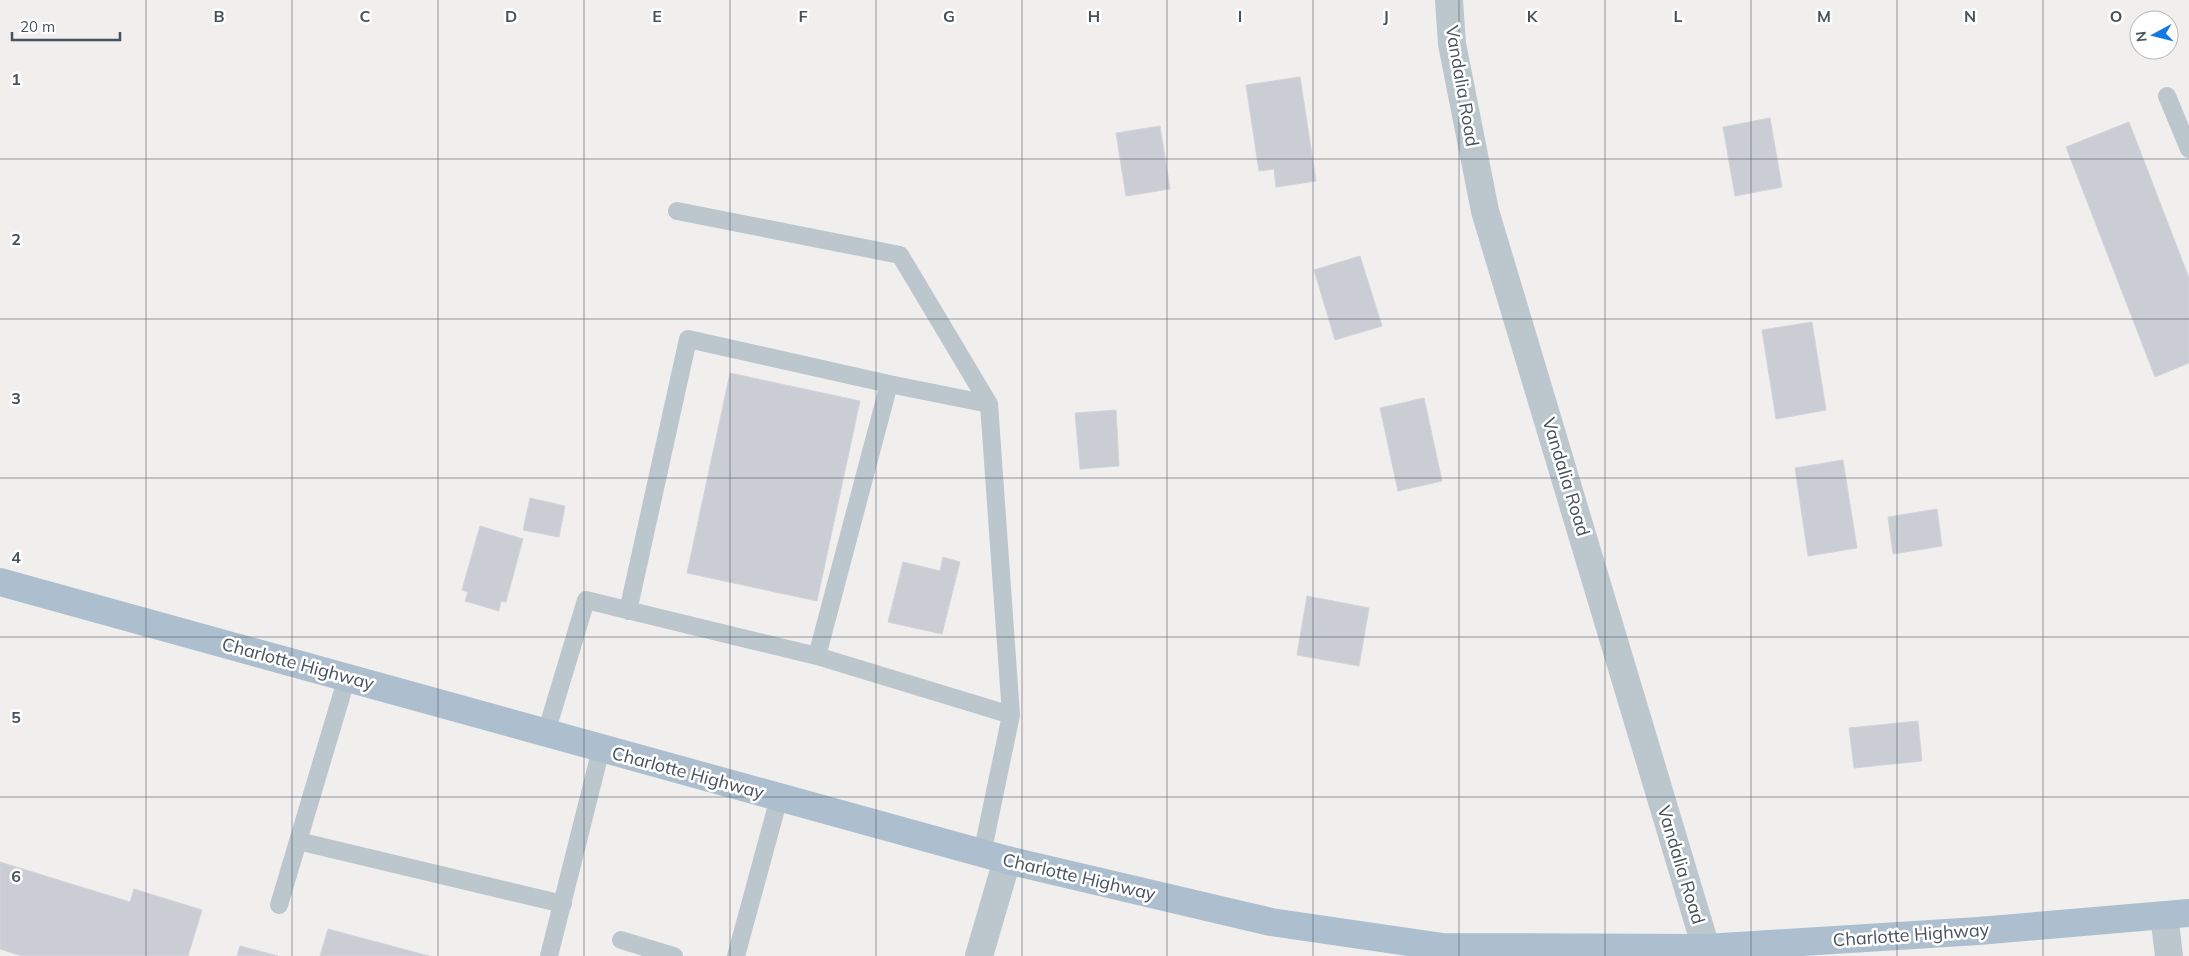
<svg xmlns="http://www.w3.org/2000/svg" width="2189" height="956" viewBox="0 0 2189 956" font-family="Mulish,sans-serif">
<rect width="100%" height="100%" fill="#f1eeee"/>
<path fill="#cacdd3" stroke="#d2d4da" d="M1300 77 1316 181 1276 187 1274 169 1259 171 1246 85Z
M1770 118 1782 187 1735 196 1723 127Z
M2129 122 2189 278V363L2155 377 2066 147Z
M1160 126 1170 189 1126 196 1116 133Z
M1360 256 1382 326 1335 340 1314 270Z
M1812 322 1826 410 1776 419 1762 330Z
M730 373 860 401 817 601 687 573Z
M1424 398 1442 481 1398 491 1380 408Z
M1116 410 1119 466 1080 469 1075 413Z
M1843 460 1857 548 1808 556 1795 468Z
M530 498 565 506 559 537 523 530Z
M1937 509 1942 546 1893 554 1888 517Z
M480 526 523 539 506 602 501 601 499 611 465 601 468 592 462 590Z
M943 557 960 562 942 634 888 622 903 562 940 571Z
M1307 596 1369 608 1359 666 1297 655Z
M1918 721 1922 761 1854 768 1849 728Z
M0 862 130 902 134 889 202 910 188 956H22L0 949Z
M328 929 429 956H320Z
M240 946 278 956H237Z"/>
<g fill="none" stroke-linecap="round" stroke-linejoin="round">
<path stroke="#bcc6cd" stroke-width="18" d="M2167 96 2189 149
M677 211 900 255 989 404
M628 611 688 339 889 384 989 404 1011 715
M817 656 889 384
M546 733 586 600 817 656 1011 715 982 854
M298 841 563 904
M279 905 347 677
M621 940 674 956
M549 956 601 749
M736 956 779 798"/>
<path stroke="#bcc6cd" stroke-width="28" d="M1449 0 1452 44 1485 211 1706 948V956
M2164 915 2169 956
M979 956 1007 860"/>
<path stroke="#adbfce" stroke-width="28" d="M0 582 1007 860 1271 922 1443 947 1706 948 1978 931 2189 913"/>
</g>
<path fill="none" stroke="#46525c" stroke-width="1" stroke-opacity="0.55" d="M146 0V956M292 0V956M438 0V956M584 0V956M730 0V956M876 0V956M1022 0V956M1167 0V956M1313 0V956M1459 0V956M1605 0V956M1751 0V956M1897 0V956M2043 0V956M0 159H2189M0 319H2189M0 478H2189M0 637H2189M0 797H2189"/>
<g text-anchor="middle" stroke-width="5" stroke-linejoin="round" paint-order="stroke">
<g font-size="18" fill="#46525c" stroke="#fff">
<text transform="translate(1462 86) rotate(80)" y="6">Vandalia Road</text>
<text transform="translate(1566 477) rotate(73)" y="6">Vandalia Road</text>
<text transform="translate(298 664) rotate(15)" y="6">Charlotte Highway</text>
<text transform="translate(688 773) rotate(15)" y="6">Charlotte Highway</text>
<text transform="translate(1681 865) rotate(73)" y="6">Vandalia Road</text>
<text transform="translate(1079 877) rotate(13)" y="6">Charlotte Highway</text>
<text transform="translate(1911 935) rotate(-4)" y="6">Charlotte Highway</text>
</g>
</g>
<g font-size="16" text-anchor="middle" font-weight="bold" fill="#46525c" stroke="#fff" stroke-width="5" stroke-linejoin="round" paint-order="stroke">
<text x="219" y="22">B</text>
<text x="365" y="22">C</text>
<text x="511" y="22">D</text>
<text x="657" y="22">E</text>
<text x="803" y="22">F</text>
<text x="949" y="22">G</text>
<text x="1094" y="22">H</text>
<text x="1240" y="22">I</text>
<text x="1386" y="22">J</text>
<text x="1532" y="22">K</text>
<text x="1678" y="22">L</text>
<text x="1824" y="22">M</text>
<text x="1970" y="22">N</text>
<text x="2116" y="22">O</text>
<text x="16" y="85">1</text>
<text x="16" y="245">2</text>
<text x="16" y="404">3</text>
<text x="16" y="563">4</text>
<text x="16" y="723">5</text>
<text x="16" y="882">6</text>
</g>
<g transform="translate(2154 35) rotate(263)"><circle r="24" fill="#ffffff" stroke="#b5babe"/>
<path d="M0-4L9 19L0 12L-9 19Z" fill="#1579e3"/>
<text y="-8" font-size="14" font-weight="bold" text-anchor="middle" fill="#46525c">N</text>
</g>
<path d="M12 32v8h108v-8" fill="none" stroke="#46525c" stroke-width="2.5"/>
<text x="20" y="32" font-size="15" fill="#46525c" stroke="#ffffff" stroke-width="4" paint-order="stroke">20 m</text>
</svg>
